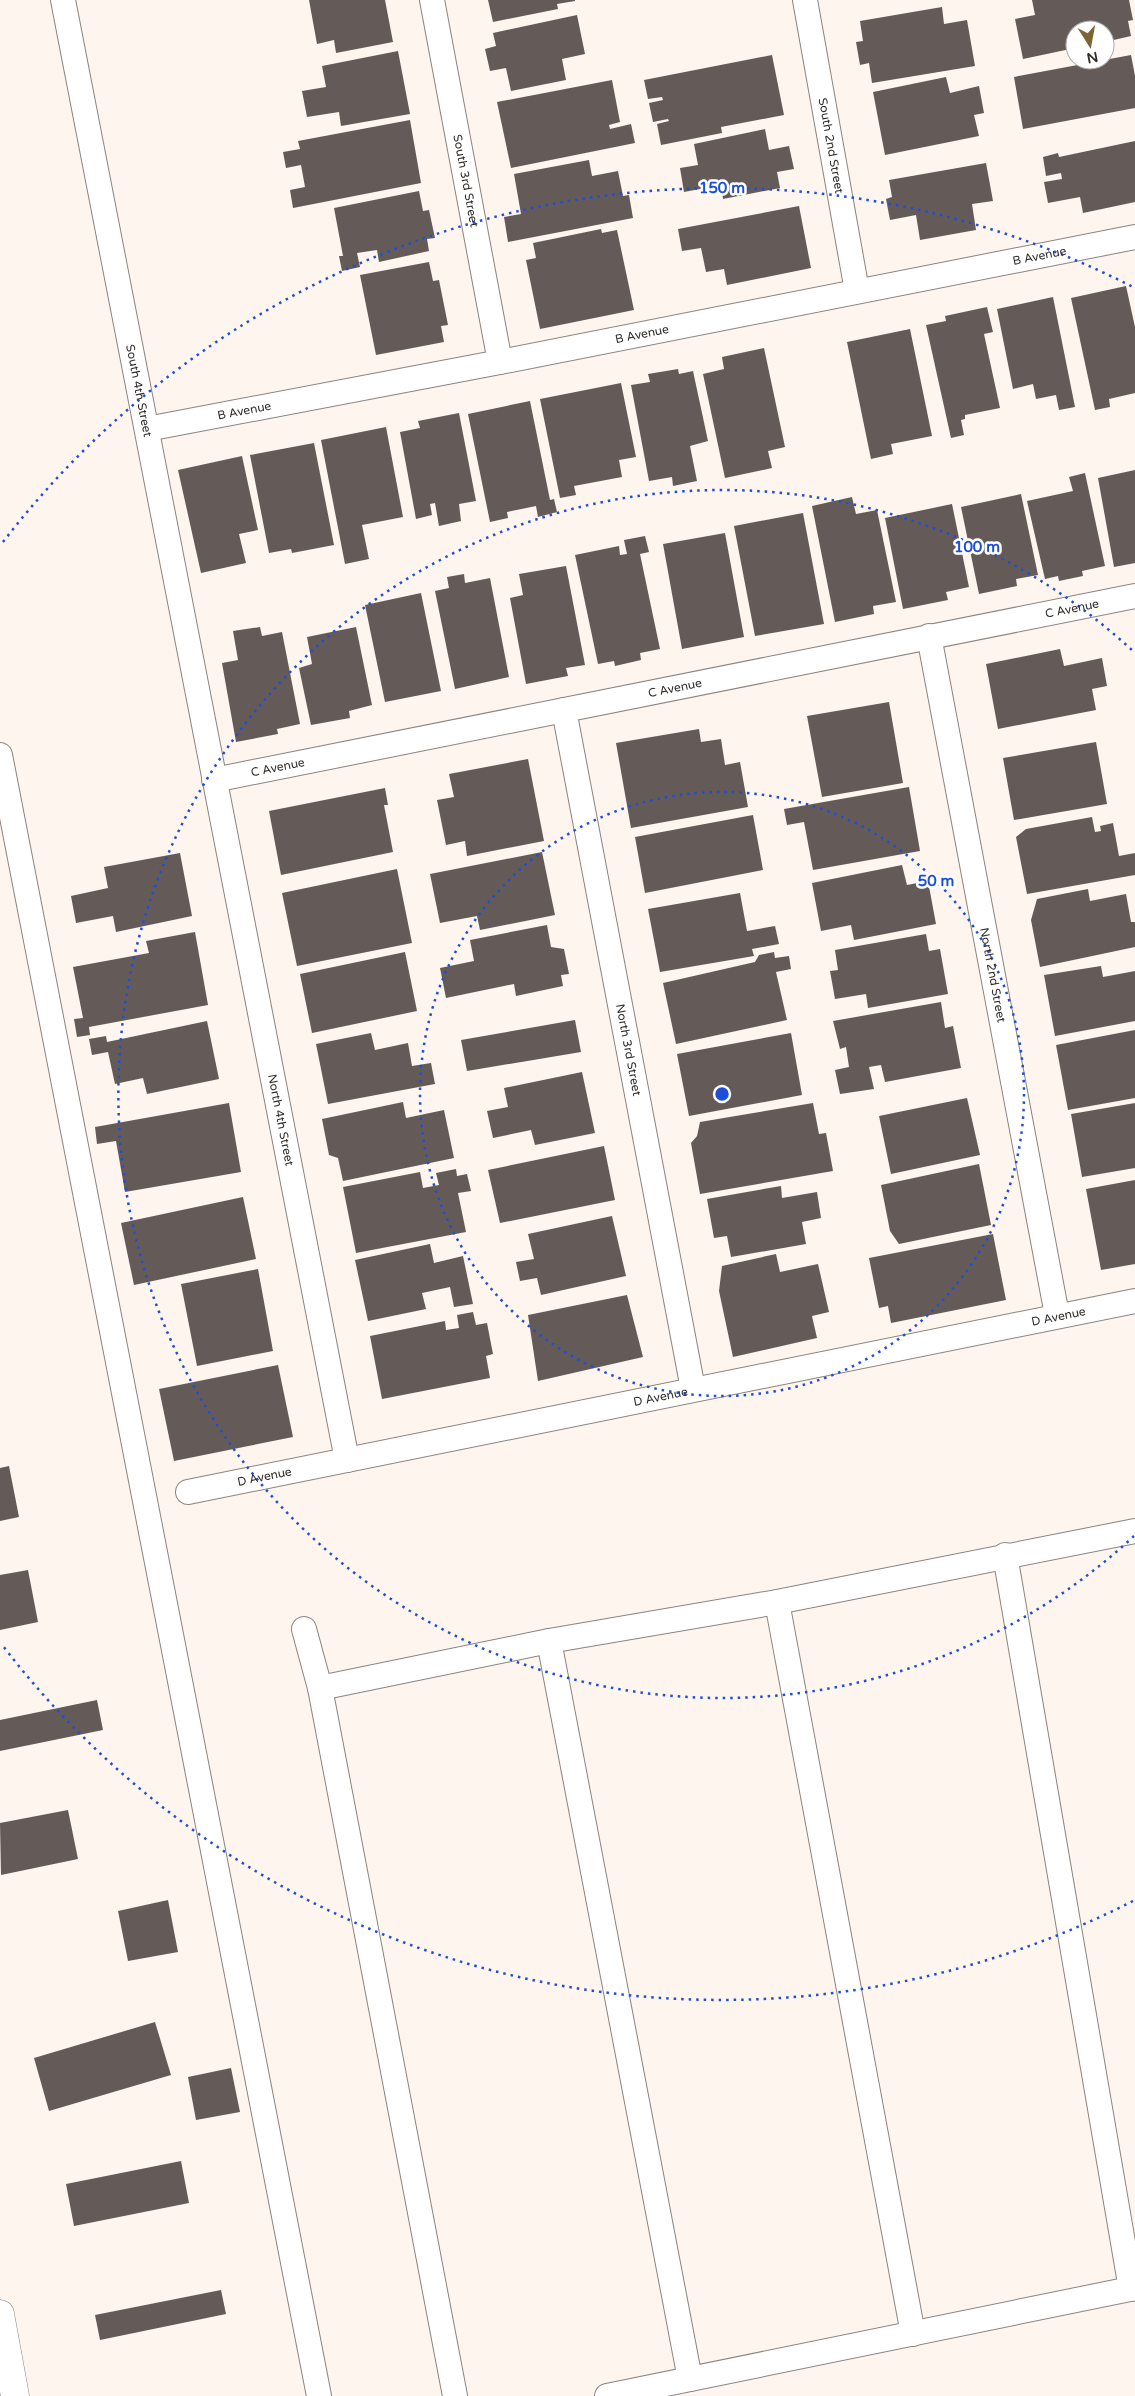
<svg xmlns="http://www.w3.org/2000/svg" width="1135" height="2396" viewBox="0 0 1135 2396" font-family="'Varela Round',sans-serif">
<rect width="100%" height="100%" fill="#fef5ef"/>
<path fill="#645b59" d="M309 0H385L393 42 336 53 334 40 317 44Z
M488 0H575V1L557 4 558 9 493 22Z
M1032 0H1129L1133 20 1128 21 1131 36 1105 42V30H1075V48L1023 59 1015 19 1035 15Z
M942 7 944 24 967 20 975 66 872 83 869 63 860 65 856 42 863 41 860 21Z
M577 15 585 54 562 59 566 80 511 91 506 68 490 71 485 49 496 46 493 33Z
M398 51 410 114 341 126 339 112 307 117 302 91 326 87 322 66Z
M772 55 784 115 721 127 722 133 661 145 657 124 669 121 668 119 653 122 649 103 663 100 662 97 648 99 644 80Z
M1131 55 1135 76V108L1023 129 1014 77Z
M946 77 950 93 979 86 984 113 974 115 979 136 885 155 873 92Z
M612 80 620 122 609 125 610 129 631 124 635 143 511 168 497 102Z
M410 120 421 183 293 208 290 190 305 187 301 165 286 168 283 152 300 149 298 141Z
M765 129 769 150 789 146 794 169 777 172 780 188 723 199 721 185 684 192 680 168 698 165 694 144Z
M1135 141V202L1083 213 1080 197 1048 203 1044 182 1062 179 1061 173 1046 176 1043 157 1058 153 1059 157Z
M589 160 592 176 618 171 623 196 629 195 633 218 508 242 504 217 521 214 514 174Z
M986 163 993 201 972 204 976 230 920 240 916 215 890 220 886 199 892 197 889 180Z
M419 191 423 211 429 210 435 238 427 239 429 251 379 262 377 250 357 253 360 267 342 271 339 256H343L334 208Z
M799 206 811 268 727 285 724 269 706 272 701 248 682 251 678 229Z
M601 229 602 233 617 230 634 310 540 329 526 260 536 258 533 243Z
M429 262 433 281 439 280 448 325 441 326 444 342 376 355 360 275Z
M1126 286 1135 327V393L1109 399 1110 407 1095 410 1071 298Z
M1053 297 1075 407 1059 410 1056 395 1036 399 1033 384 1013 389 997 309Z
M987 307 993 332 984 334 1000 408 965 415V419L961 420 964 435 951 438 926 325 946 321 945 316Z
M910 329 932 436 891 444 893 454 871 459 847 342Z
M764 348 785 447 768 451 772 468 725 478 703 374 724 369 722 357Z
M678 369 679 374 693 371 708 441 690 446 697 481 673 486 672 477 649 481 631 385 650 382 648 374Z
M621 383 636 457 619 460 622 477 574 486 576 495 560 498 540 399Z
M530 401 550 500 554 499 557 512 538 517 536 506 507 512 508 518 490 522 468 414Z
M459 413 476 501 459 504 461 521 439 526 435 503 430 504 432 515 416 519 400 432 420 428 418 421Z
M386 427 403 517 362 525 369 559 345 564 321 440Z
M314 443 334 545 292 553 291 549 269 553 250 455Z
M242 456 258 530 239 534 246 563 201 573 178 470Z
M1135 470V563L1114 567 1098 478Z
M1085 473 1105 566 1082 571 1083 576 1059 581 1058 576 1045 579 1027 501 1073 491 1069 477Z
M1021 494 1038 575 1016 579 1017 586 979 594 961 507Z
M852 497 856 514 877 510 896 602 873 606 874 614 835 622 812 506Z
M952 504 969 587 946 592 948 600 903 609 885 518Z
M803 513 824 624 755 636 734 526Z
M725 533 744 637 682 649 663 544Z
M645 536 649 552 640 554 660 649 640 653 641 660 615 666 614 661 598 664 575 555 619 546 620 555 627 554 624 540Z
M566 566 585 665 566 668 568 676 526 684 510 598 523 595 519 574Z
M464 574 465 583 490 578 509 677 455 689 435 591 449 588 447 577Z
M421 593 441 691 385 702 365 605Z
M260 627 262 636 282 632 300 724 277 729 278 734 236 742 222 663 238 660 233 631Z
M356 627 372 705 349 711 350 718 311 725 299 668 312 664 307 637Z
M1060 649 1064 666 1102 658 1107 686 1092 689 1096 710 998 729 986 664Z
M889 702 903 783 822 797 807 716Z
M699 729 701 742 721 739 725 765 740 762 748 807 631 828 616 743Z
M1096 742 1107 804 1014 820 1003 758Z
M528 759 544 841 467 856 465 841 446 845 437 800 454 797 449 774Z
M909 787 920 851 813 870 804 822 787 825 784 809Z
M385 788 388 805H384L393 852 281 875 269 811Z
M753 815 763 870 645 893 635 837Z
M1092 817 1095 832 1101 831 1100 826 1113 823 1119 856 1135 853V875L1027 894 1016 837 1026 829Z
M542 852 555 915 480 930 477 916 440 923 430 874Z
M180 853 192 916 116 932 113 916 76 923 71 896 108 888 104 867Z
M902 865 907 885 928 881 936 924 854 940 851 925 821 931 812 883Z
M397 869 412 943 297 966 282 893Z
M1088 889 1090 901 1126 894 1131 922H1135V947L1040 967 1031 920 1037 899Z
M740 893 747 931 775 926 779 944 752 949 754 956 660 972 648 909Z
M547 925 551 947 564 949 569 974 561 975 563 986 516 996 514 984 446 998 440 968 474 961 470 940Z
M195 932 208 1005 89 1027 90 1035 77 1037 74 1019 83 1018 73 967 149 953 146 941Z
M926 934 929 951 940 949 948 994 868 1008 866 994 835 999 830 971 838 970 835 950Z
M405 952 417 1011 312 1033 300 974Z
M774 952 775 958 789 956 791 969 776 972 787 1020 676 1044 663 983 755 962 759 955Z
M1101 966 1103 977 1135 971V1021L1055 1036 1044 975Z
M941 1002 945 1028 953 1026 961 1068 885 1082 881 1065 869 1067 874 1089 840 1094 835 1070 849 1067 846 1047 840 1049 833 1021Z
M575 1020 581 1052 467 1071 461 1040Z
M207 1021 219 1079 147 1094 143 1078 115 1084 108 1052 92 1055 89 1039 106 1036 107 1042Z
M1135 1030V1098L1068 1110 1056 1045Z
M371 1033 375 1050 408 1043 412 1066 431 1063 435 1084 328 1104 316 1044Z
M791 1033 802 1095 689 1116 677 1054Z
M582 1072 595 1133 535 1145 531 1130 493 1138 487 1111 508 1107 504 1088Z
M967 1098 980 1155 891 1174 879 1116Z
M403 1102 406 1118 444 1110 454 1158 343 1181 338 1158 329 1155 322 1119Z
M229 1103 241 1172 125 1192 116 1141 97 1144 95 1127Z
M813 1103 819 1134 826 1133 833 1171 700 1194 691 1143 697 1136 700 1122Z
M1135 1103V1168L1082 1177 1071 1114Z
M604 1146 615 1200 500 1223 488 1170Z
M979 1164 991 1225 899 1244 890 1231 881 1185Z
M456 1169 457 1176 467 1174 471 1191 458 1193 466 1232 356 1253 343 1187 420 1172 423 1188 439 1185 436 1173Z
M1135 1180V1264L1101 1270 1086 1189Z
M781 1186 782 1198 817 1192 821 1218 802 1222 806 1244 731 1257 727 1236 714 1238 707 1199Z
M243 1197 256 1259 134 1285 121 1223Z
M612 1216 626 1276 541 1295 537 1278 520 1281 516 1262 534 1259 528 1234Z
M993 1234 1006 1300 891 1323 888 1306 879 1308 869 1258Z
M430 1244 434 1263 463 1256 473 1304 454 1307 450 1287 422 1293 426 1309 368 1321 355 1260Z
M776 1254 780 1272 818 1264 829 1312 812 1316 817 1338 733 1357 719 1291 722 1266Z
M258 1269 273 1351 197 1366 181 1284Z
M627 1295 643 1357 538 1381 528 1315Z
M473 1312 476 1325 487 1323 493 1354 486 1356 490 1378 382 1399 370 1336 445 1321 446 1330 459 1328 457 1315Z
M278 1365 293 1437 174 1461 159 1389Z
M9 1466 19 1517 0 1521V1468Z
M28 1570 38 1622 0 1630V1575Z
M97 1700 103 1730 0 1751V1720Z
M68 1810 78 1859 1 1875 0 1823Z
M168 1900 178 1952 128 1961 118 1911Z
M155 2022 171 2075 49 2111 34 2058Z
M231 2068 240 2112 196 2120 188 2077Z
M181 2161 189 2203 74 2226 66 2184Z
M221 2290 226 2314 100 2340 95 2315Z"/>
<g fill="none" stroke-linecap="round" stroke-linejoin="round">
<defs>
<g id="service">
<path id="s1" d="M63 0 347 1460"/>
<path id="s2" d="M432 0 500 362"/>
<path id="s3" d="M805 0 857 291"/>
<path id="s4" d="M147 429 500 362 1135 237"/>
<path id="s5" d="M929 636 1057 1315"/>
<path id="s6" d="M564 710 693 1389"/>
<path d="M0 755 319 2396"/>
<path id="s7" d="M214 780 1135 596"/>
<path id="s8" d="M188 1492 1135 1301"/>
<path d="M1005 1555 1131 2289"/>
<path d="M777 1602 913 2334"/>
<path d="M304 1629 320 1688 455 2396"/>
<path d="M549 1641 690 2379"/>
<path d="M320 1688 549 1641 777 1602 1135 1531"/>
<path d="M607 2396 1135 2288"/>
</g>
<path id="minor" d="M0 2314 15 2396"/>
</defs>
<use href="#service" stroke="#8b837e" stroke-width="26"/>
<use href="#minor" stroke="#8b837e" stroke-width="29"/>
<use href="#service" stroke="#fff" stroke-width="24"/>
<use href="#minor" stroke="#fff" stroke-width="28"/>
</g>
<g fill="none" stroke="#1d4ed8" stroke-width="2.5" stroke-dasharray="2.5 5">
<circle cx="722" cy="1094" r="302"/>
<path d="M1134 1536A604 604 0 1 1 1134 652"/>
<path d="M1133 1901A906 906 0 0 1 3 1646M3 542A906 906 0 0 1 1133 287"/>
</g>
<g text-anchor="middle" stroke-width="5" stroke-linejoin="round" paint-order="stroke">
<g font-size="12" fill="#302d2b" stroke="#fff">
<text dy="4" stroke="none"><textPath href="#s3" startOffset="148">South 2nd Street</textPath></text>
<text dy="4" stroke="none"><textPath href="#s2" startOffset="184">South 3rd Street</textPath></text>
<text dy="4" stroke="none"><textPath href="#s4" startOffset="909">B Avenue</textPath></text>
<text dy="4" stroke="none"><textPath href="#s4" startOffset="504">B Avenue</textPath></text>
<text dy="4" stroke="none"><textPath href="#s1" startOffset="398">South 4th Street</textPath></text>
<text dy="4" stroke="none"><textPath href="#s4" startOffset="99">B Avenue</textPath></text>
<text dy="4" stroke="none"><textPath href="#s7" startOffset="875">C Avenue</textPath></text>
<text dy="4" stroke="none"><textPath href="#s7" startOffset="470">C Avenue</textPath></text>
<text dy="4" stroke="none"><textPath href="#s7" startOffset="65">C Avenue</textPath></text>
<text dy="4" stroke="none"><textPath href="#s5" startOffset="345">North 2nd Street</textPath></text>
<text dy="4" stroke="none"><textPath href="#s6" startOffset="346">North 3rd Street</textPath></text>
<text dy="4" stroke="none"><textPath href="#s1" startOffset="1141">North 4th Street</textPath></text>
<text dy="4" stroke="none"><textPath href="#s8" startOffset="888">D Avenue</textPath></text>
<text dy="4" stroke="none"><textPath href="#s8" startOffset="482">D Avenue</textPath></text>
<text dy="4" stroke="none"><textPath href="#s8" startOffset="78">D Avenue</textPath></text>
</g>
</g>
<circle cx="722" cy="1094" r="8" fill="#1d4ed8" stroke="#fff" stroke-width="2.5"/>
<g font-size="15" text-anchor="middle" font-weight="bold" fill="#1d4ed8" stroke="#fff" stroke-width="5" stroke-linejoin="round" paint-order="stroke">
<text x="722" y="193">150 m</text>
<text x="977" y="552">100 m</text>
<text x="936" y="886">50 m</text>
</g>
<g transform="translate(1090 45) rotate(169)"><circle r="24" fill="#ffffff" stroke="#acabaa"/>
<path d="M0-4L9 19L0 12L-9 19Z" fill="#7c6435"/>
<text y="-8" font-size="14" font-weight="bold" text-anchor="middle" fill="#302d2b">N</text>
</g>
</svg>
